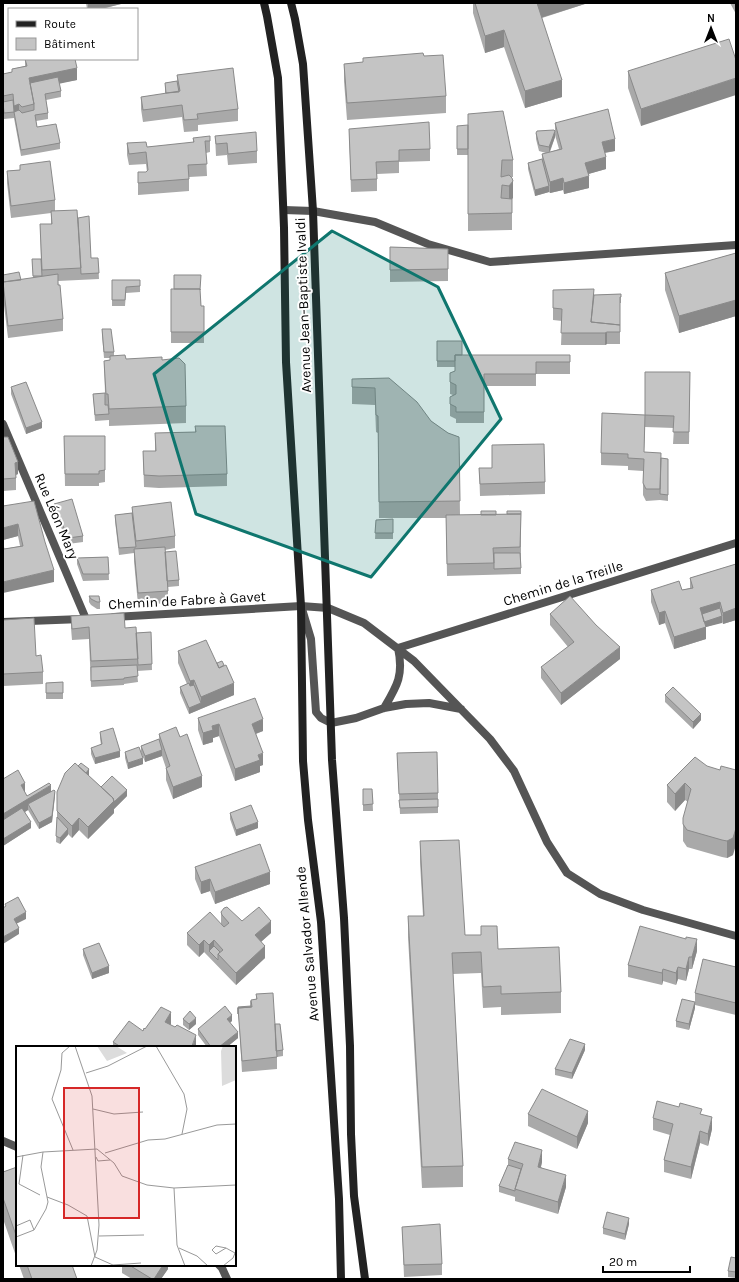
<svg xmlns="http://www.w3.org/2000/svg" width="739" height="1282" viewBox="0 0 739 1282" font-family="Karla,sans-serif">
<rect width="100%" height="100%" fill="#fff"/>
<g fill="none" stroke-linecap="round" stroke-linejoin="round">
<path stroke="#555" stroke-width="8" d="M284 210 313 211 375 222 428 244 490 262 736 245
M398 648 736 543"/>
<path stroke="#555" stroke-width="8" d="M3 424 86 619
M3 1141 17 1147
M219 1265 222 1268 227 1279"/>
<path stroke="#555" stroke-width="8" d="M302 609 311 639 316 712 321 718 331 723 356 718 384 708 406 704 429 703 461 709
M114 617 301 606 328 608 364 623 414 661 490 739 514 771 547 842 567 873 600 894 643 910 736 936
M3 622 82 619
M384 708C397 686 404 675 398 648"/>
<path stroke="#222" stroke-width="8" d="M264 3 267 16 278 78 284 228 286 362 301 606 303 761 308 820 321 922 339 1199 341 1279
M291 3 295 19 303 64 313 211 332 760 344 918 350 1046 351 1134 354 1196 365 1279"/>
</g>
<path fill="#a9a9a9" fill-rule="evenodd" d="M86 3H125L101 9H87Z
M473 3H588L542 18 562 97 525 108 504 47 485 53 473 13Z
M730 3H736V14Z
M424 56 446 96V113L347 120 344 81V64Z
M25 59H75L77 80 59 83 61 91V97L46 100 48 113V119L36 121 37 127 60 143V149L21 156 14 118 4 119 3 111V74L12 72V69L25 66Z
M736 60 641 126 628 88V71Z
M177 75 238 109V121L198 125V131L184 132 182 117 143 122 141 109V97L165 94V83L177 81Z
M555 123 615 151 605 153 606 169 588 174 589 188 564 194 563 190 550 193 549 192 535 196 528 169V163L542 159V154L546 153 539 151 536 139V133L555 131ZM555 135 559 149 550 152 555 137Z
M457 126 513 160V177H511L513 198 512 199V230L468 231V155H457Z
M349 129 430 149V161L399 162V173L377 174V191L351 192Z
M215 136 257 151V163L228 165 227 155 216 156Z
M193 138 210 141V152L206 153 207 176 189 177V191L138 195V172H147L146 164 129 165 127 155V143L147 147 193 143Z
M20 165 55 200V211L78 220 91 258H98L99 279 58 281 63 319V331L8 338 3 297V275L21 280 33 278 32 259H41L40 224H51V213L11 218 7 183V171L20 170Z
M390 247 448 249V281L390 282Z
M736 253V316L679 333 665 290V273Z
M112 280H140V292L126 293 125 306H112Z
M171 289 200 293 201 306H204V343H171Z
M553 290 594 295 621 294V303H620V344H607L605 345H561L562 321 553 320Z
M102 329 114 352V356L126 359 162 360 186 406V423L109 426V420L95 421 93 394 105 393 104 361 110 360V358H104L102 335Z
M437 341 462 355H570V374H536V386H484V423H456V419L450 416V397L453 395 450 394V373L455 371V367H437Z
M690 372 689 444H673L674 428 645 427 644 452 661 458 668 459V501L660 500 646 501 643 495V471L628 470V466L601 465V453L645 415Z
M389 378 431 421 448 433 459 437 460 515 507 514 521 511V574L447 576 446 518H379L378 433 376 432 375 405 352 404V379Z
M11 387 42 428 26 434 11 394Z
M195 426 227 474V486L159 488 144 487 143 451H155V433L195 432Z
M64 436H105V482L99 483V486H65Z
M3 437 18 474 16 475V490L3 491Z
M492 445 545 482V494L480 496 479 468H492Z
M34 501 54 582 4 549 20 546 18 536 3 540Z
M54 504 83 536V542L68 544 54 510Z
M132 507 175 536V548L165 550V552L179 580V586L168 587V603L138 605 134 561V553L119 555 115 521V515L132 513Z
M393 519V539H375L376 520Z
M108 557 109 580 83 581 77 564V558Z
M736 564V620L723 624 722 622 706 627V639L674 649 665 623 659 625 651 602V590H682L690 588V578Z
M3 595 4 601V613H3Z
M89 596 100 602V609H97L91 605 89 602Z
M550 614 620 659 561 705 541 678V667L568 647 550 625Z
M71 616 125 628 136 633 151 632 152 670 137 671 138 682 124 684V685L91 687 89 639 72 640 71 628Z
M3 620 36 656 43 672V684L3 686Z
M178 651 217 663 234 695 189 714 180 693V687L187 684 178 663Z
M63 682V699H46V683Z
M665 695 701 720 693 729 665 702Z
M198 718 263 731 256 734 263 765 260 766V772L235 781 219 736 213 738V742L203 745 198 730Z
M100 732 120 757 95 764 91 754V748L101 745 100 738Z
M159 734 180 737 202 787 173 799 166 780V768L162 756 145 762 141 752V746L159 739Z
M125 752 143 764 128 769 125 758Z
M397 753 438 793V813L400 814Z
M695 757 733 855 727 858 722 857 687 847 683 841V824L688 802 685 800 675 811 667 802V785Z
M89 776 101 787 127 796 114 809V813L88 839 79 830 72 838 68 834 60 844 56 842 57 817V792Z
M3 779 25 793 27 796 51 791 55 797 52 822 39 829 28 810 25 812 31 828 3 846Z
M363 789H372L373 811H363Z
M230 813 258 828 236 836 230 819Z
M420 841 465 935 498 949 561 992V1013L501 1015V1007L483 1008 481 973 453 974 463 1166V1187L422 1188 408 937V916H423L420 862Z
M195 867 270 884 215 904 210 891 201 894 195 879Z
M221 912 271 933 261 942 265 958 236 985 204 952 199 957 187 945V933L221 924Z
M83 949 109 973 92 979 83 955Z
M697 951 692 969H689L686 981 678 979 676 985 663 981 662 985 628 977V965Z
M736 967V1015L695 1005V1008L689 1030 676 1027V1021L695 1002V993Z
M256 994 275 1024 283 1050V1056L277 1057V1069L242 1072 238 1007 250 1006V1001L256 999Z
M183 1019 196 1024 189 1030 183 1025Z
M232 1021 230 1023 238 1038 227 1047H207L198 1035V1029Z
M171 1024V1025L196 1046V1047H113V1042L143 1031 145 1029Z
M585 1050 572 1079 555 1075V1069Z
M528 1114 588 1123 577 1149 528 1126Z
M702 1115 712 1129 708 1146 700 1143 691 1179 664 1172V1160L670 1135 653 1130V1118Z
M508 1159 542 1162 541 1167 566 1187 558 1214 515 1201V1197L499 1192V1186L508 1165Z
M17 1167V1259L3 1219V1172Z
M629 1224 625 1240 603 1234V1228Z
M402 1227 442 1264V1275L404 1277Z
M736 1258V1278L728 1277V1271Z
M19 1265H72L77 1279H24Z
M122 1265H168V1269L161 1279H132L122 1273Z"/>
<path fill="#898989" d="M88 3H125L101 9H88Z
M537 3H588L537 19Z
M504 30V47L485 53V36Z
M77 68V80L30 90 29 78Z
M736 78V95L641 126V109Z
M562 80V97L525 108V91Z
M19 104V116L14 112V118V106Z
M555 131V137L549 153V147Z
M615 139V151L602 153V142Z
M606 157V169L585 175V163Z
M589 176V188L564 194V183Z
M563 178V190L550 193V182Z
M513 181V198L509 203V186Z
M549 186V192L535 196V190Z
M736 300V316L679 333V316Z
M607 332V344L605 345V333Z
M42 422V428L26 434V428Z
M18 462V474L15 475V463Z
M18 524V536L3 540V528Z
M54 570V582L3 593V582Z
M736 601V620L723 624V613Z
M720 602V614H700V608Z
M665 611V623L659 625V613Z
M722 616V623L706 627V639L674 649V637L702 622Z
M620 647V659L561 705V693Z
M194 680V692H190V681Z
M234 683V695L189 714V708L201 703V697Z
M701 714V720L693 729V722Z
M263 719V731L252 735V724Z
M219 724V736L213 738V742L203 745V733L212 726Z
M162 750V756L145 762V756Z
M120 751V757L95 764V758Z
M263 753V765L260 766V772L235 781V769Z
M143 758V764L128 769V763Z
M89 769V775L83 776Z
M202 776V787L173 799V787Z
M25 783V795L21 785Z
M685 783V800L675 811V794Z
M51 785V797L28 804V810L3 825V814Z
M127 790V796L114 809V813L88 839V827L114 801Z
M55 791 52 822 39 829V823Z
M79 818V830L72 838V826Z
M31 822V828L3 846V839Z
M258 822V828L236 836V830Z
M736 828V845L733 855 727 858V841Z
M68 829V835L60 844V838Z
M270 872V884L215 904V892Z
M210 879V891L201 894V882Z
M26 912V919L14 925V919Z
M271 921V933L255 947V935Z
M19 928V934L3 944V937Z
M697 939V951L692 969V957Z
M204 940V952L199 957V945Z
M214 940V952L209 951V945Z
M265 946V958L236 985V973Z
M689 957V969L686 981V969Z
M109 966V973L92 979V973Z
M678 967V979L676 985V973Z
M663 969V981L662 985V973Z
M695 1002V1008L689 1030V1024Z
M171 1012V1024L165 1034V1022Z
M232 1015V1021L227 1025V1019Z
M196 1018V1024L189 1030V1024Z
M238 1032V1038L227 1047H219Z
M196 1035V1047H192Z
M585 1044V1050L572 1079V1073Z
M588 1111V1123L577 1149V1137Z
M712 1117V1129L708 1146V1134Z
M700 1131V1143L691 1179V1167Z
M542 1150V1162L538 1178V1167Z
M566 1175V1187L558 1214V1202Z
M629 1218V1224L625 1240V1234Z
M163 1265H168V1269L161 1279H154Z"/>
<path fill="#c4c4c4" stroke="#898989" d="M475 3H537L562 80 525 91 504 30 485 36Z
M729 39 736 60V78L641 109 628 71Z
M423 53 424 56 443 55 446 96 347 103 344 64 363 62V58Z
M25 59H75L77 68 29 78 34 104 22 107 19 104 14 106 13 94 3 96V74L12 72V69L27 66Z
M233 68 238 109 197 114 198 119 184 120 182 105 143 110 141 97 180 91 177 75Z
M58 77 61 91 45 94 48 113 35 115 37 127 56 124 60 143 21 150 14 112 19 110 22 113 34 110V104L30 83Z
M177 81 179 92 166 93 165 83Z
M13 100 14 112 4 113 3 102Z
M608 109 615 139 602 142 606 157 585 163 589 176 564 183 563 178 550 182 542 154 562 149 555 123Z
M503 111 513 160H502L501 177 509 175 512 178 513 181 509 186 502 185 501 198 512 199V213L468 214V114Z
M429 122 430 149 399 150V161L376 162 377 179 351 180 349 129Z
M468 125V149H457V126Z
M554 130 555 131 549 147 539 145 536 133 537 131Z
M256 132 257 151 228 154 227 143 216 144 215 136Z
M210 136V141H205L207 164 188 165 189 179 138 183V172H146L148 170 146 152 129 154 127 143 146 142 147 147 194 142 193 138Z
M542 159 549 186 535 190 528 163Z
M50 161 55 200 11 206 7 171 20 170V165Z
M77 210 81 268 42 270 40 224H52L51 211Z
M89 216 91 258H98L99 273 81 274 78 218Z
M390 247 448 249V269L390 270Z
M736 253V300L679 316 665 273Z
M32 259H41L42 276H33Z
M19 272 21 280 3 282V275Z
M58 274V285H60L63 319 8 326 3 282Z
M174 275H201L200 290V289H174Z
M112 280H140V286L126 287 125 300H112Z
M171 289H200L201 306H204V332H171Z
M594 289 591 322 620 325V332H607L605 333H561L562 309 553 308V290Z
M621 294V297H620V325L591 322 594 295Z
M102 329H111L114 352H104Z
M437 341H462V355H455V361H437Z
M125 355 126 359 162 357V360L179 358 185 364 186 406 109 409 108 394H106L104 361 110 360V356Z
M455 355H570V362H536V374H484V412H456V407L450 404V397L456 394V385L450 382V373L455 371Z
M645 372H690L689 432H673L674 416 645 415 644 452 661 453 660 489H646L643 483 644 459 628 458V454L601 453 602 413 645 415Z
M389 378 417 402 431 421 448 433 459 437 460 501 379 502 378 416 376 415 375 388 352 387V379Z
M26 382 42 422 26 428 11 387Z
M105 393V405H108L109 414 95 415 93 394Z
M195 426H225L227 474 159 476 144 475 143 451H156L155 433 196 432Z
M64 436H105V470L99 471V474H65Z
M3 437H8L18 462 15 463 16 478 3 479Z
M544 444 545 482 480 484 479 468H492V445Z
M661 458 668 459V495L660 494Z
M72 499 83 536 68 538 54 504Z
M34 501 45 542 54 570 3 582V545L4 549 23 546 18 524 3 528V506Z
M171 502 175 536 136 541 132 507Z
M481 511H496V515H481Z
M507 511H521V514H507Z
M132 513 136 547 119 548 115 515Z
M521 514 520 547 493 548 494 563 447 564 446 515Z
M393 519V533H375L376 520Z
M165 547 168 591 138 593 134 549Z
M176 551 179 580 167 581 165 552Z
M494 553H520L521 568 494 569Z
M108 557 109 574H83L77 558Z
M736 564V608L723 613 720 602 700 608 706 627 674 637 665 611 659 613 651 590 679 581 682 590 693 588 690 578Z
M89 596H99L100 602H97L91 599Z
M570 596 596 625 620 647 561 693 541 667 574 642 550 614Z
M720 608 722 616 704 622 702 614Z
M124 613 125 628 136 627 138 659 91 661 89 627 72 629 71 616Z
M34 618 36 656 41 655 43 672 3 674V620Z
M151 632 152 664 138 665 136 633Z
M206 640 219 668 226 665 234 683 201 697 194 680 190 681 178 651Z
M222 661 224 665 219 668 217 663Z
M137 665 138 676 124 678V679L91 681V667Z
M63 682V693H46V683Z
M189 683 190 686 194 685 201 703 189 708 180 687Z
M673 687 701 714 693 722 665 695Z
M255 698 263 719 252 724 263 753 258 755 260 760 235 769 219 724 212 726 213 730 203 733 198 718Z
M176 727 180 737 187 734 202 776 173 787 166 768 170 766 159 734Z
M113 728 120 751 95 758 91 748 102 744 100 732Z
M159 739 162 750 145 756 141 746Z
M139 747 143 758 128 763 125 752Z
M437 752 438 793 399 794 397 753Z
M695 757 707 766 720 770 721 766 736 770V828L733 838 727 841 722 840 687 830 683 824V818L691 789 685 783 675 794 667 785Z
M75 763 113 798 114 801 88 827 79 818 72 826 57 811V792L65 773Z
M81 763 89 769 86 773 78 766Z
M18 770 25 783 21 785 27 796 49 783 51 785 3 814V779Z
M112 776 127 790 114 802 113 798 101 787Z
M363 789H372L373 804 363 805Z
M54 790 55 791 52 816 39 823 28 804Z
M438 799V807L400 808 399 800Z
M251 805 258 822 236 830 230 813Z
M22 808 31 822 3 839V820Z
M57 817 68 829 60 838 56 836Z
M459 840 465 935H481V926H497L498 949 559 947 561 992 501 994V986L483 987 481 952 452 953 463 1166 422 1167 408 916H424L420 841Z
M260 844 270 872 215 892 210 879 201 882 195 867Z
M18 897 26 912 14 919 19 928 3 937V908L6 906 5 904Z
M227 907 242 921 259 907 271 921 255 935 265 946 236 973 218 954 223 950 214 940 209 945 204 940 199 945 187 933 210 912 224 927 229 923 222 915 221 912 224 908Z
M640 926 686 939V937L697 939 692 957H689L686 969 678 967 676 973 663 969 662 973 628 965Z
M99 943 109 966 92 973 83 949Z
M214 946 220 952 218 954V960L209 951Z
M703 959 736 967V1003L695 993Z
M273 993 277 1057 242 1061 238 1008 252 1007 251 1000 257 999 256 994Z
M682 999 695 1002 689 1024 676 1021Z
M225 1006 232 1015 227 1019 238 1032 219 1047H211L198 1029Z
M251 1006V1007L238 1008V1014V1007Z
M161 1007 171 1012 165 1022 175 1027 177 1025 196 1035 192 1046 194 1047H121L113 1042 129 1021 143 1031 144 1028 145 1029Z
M190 1011 196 1018 189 1024 183 1019Z
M275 1024H280L283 1050 276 1051Z
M570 1039 585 1044 572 1073 555 1069Z
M542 1089 588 1111 577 1137 528 1114Z
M657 1101 679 1107 680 1103 702 1109 700 1114 712 1117 708 1134 700 1131 691 1167 664 1160 673 1124 653 1118Z
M515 1142 542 1150 538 1167 566 1175 558 1202 515 1189 523 1164 508 1159Z
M508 1165 521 1169 515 1189V1191L499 1186Z
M17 1167V1238L3 1198V1172Z
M607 1212 629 1218 625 1234 603 1228Z
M440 1224 442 1264 404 1265 402 1227Z
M731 1257 736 1258V1272L728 1271Z
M27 1265H72L77 1279H32Z
M129 1265H163L154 1279H152Z"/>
<path fill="#0f766e" fill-opacity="0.2" stroke="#0f766e" stroke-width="3" stroke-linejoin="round" d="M332 231 438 287 501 419 371 577 196 514 154 374Z"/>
<g text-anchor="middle" stroke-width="4" stroke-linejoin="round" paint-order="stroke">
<g font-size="14" fill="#000" stroke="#fff">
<text transform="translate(303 305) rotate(-92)" y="5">Avenue Jean-Baptiste Ivaldi</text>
<text transform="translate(57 516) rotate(67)" y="5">Rue Léon Mary</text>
<text transform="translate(563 583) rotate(-17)" y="5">Chemin de la Treille</text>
<text transform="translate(187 600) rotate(-3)" y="5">Chemin de Fabre à Gavet</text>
<text transform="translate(307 944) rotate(-95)" y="5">Avenue Salvador Allende</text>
</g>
</g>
<g transform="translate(16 1046)">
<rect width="220" height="220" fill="#fff"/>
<path d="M81 0H100L111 7 91 15ZM207 0H220V34L206 40 205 5Z" fill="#dcdcdc"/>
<path fill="none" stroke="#999" stroke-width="1" d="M54 0 46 7 45 24 36 53 57 104M59 0 76 50 83 179 81 204 75 220M140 0 168 48 171 63 166 88M70 27 92 20 131 0M77 63 98 68 127 66M89 107 132 94 149 93 201 79 220 78M7 109 3 138 24 149M0 111 27 106 81 103 98 117 106 130 131 139 158 142 220 139M80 111 82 115 94 114M158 142 161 199 169 220M31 151 52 159 71 170 79 211 97 219 125 217M0 180 14 174 18 184M83 190 128 189M0 191 18 184 30 163 32 156 25 121 27 106M163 202 181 210 192 220M207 220 217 212 219 207 210 202 200 200 196 204 200 208 210 202"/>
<path fill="#d62828" fill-opacity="0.15" stroke="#d62828" stroke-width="2" d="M48 42H123V172H48Z"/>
<rect width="220" height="220" fill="none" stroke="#000" stroke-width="2"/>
</g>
<rect width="739" height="1282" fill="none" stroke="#000000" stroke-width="8"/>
<rect x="8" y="8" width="130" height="52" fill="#ffffff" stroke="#999999"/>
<rect x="16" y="21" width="20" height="6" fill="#222222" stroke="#999999"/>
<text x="44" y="28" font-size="12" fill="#000000">Route</text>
<rect x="16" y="38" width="20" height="12" fill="#c4c4c4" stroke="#999999"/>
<text x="44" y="48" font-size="12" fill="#000000">Bâtiment</text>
<g transform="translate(711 28)" stroke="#ffffff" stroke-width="3" paint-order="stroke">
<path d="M0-3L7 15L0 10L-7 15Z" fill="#000000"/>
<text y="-6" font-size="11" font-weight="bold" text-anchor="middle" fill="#000000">N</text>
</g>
<path d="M603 1266v6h87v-6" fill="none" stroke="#000000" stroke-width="2"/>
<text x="609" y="1266" font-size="12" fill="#000000" stroke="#ffffff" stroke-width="3" paint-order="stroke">20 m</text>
</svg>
